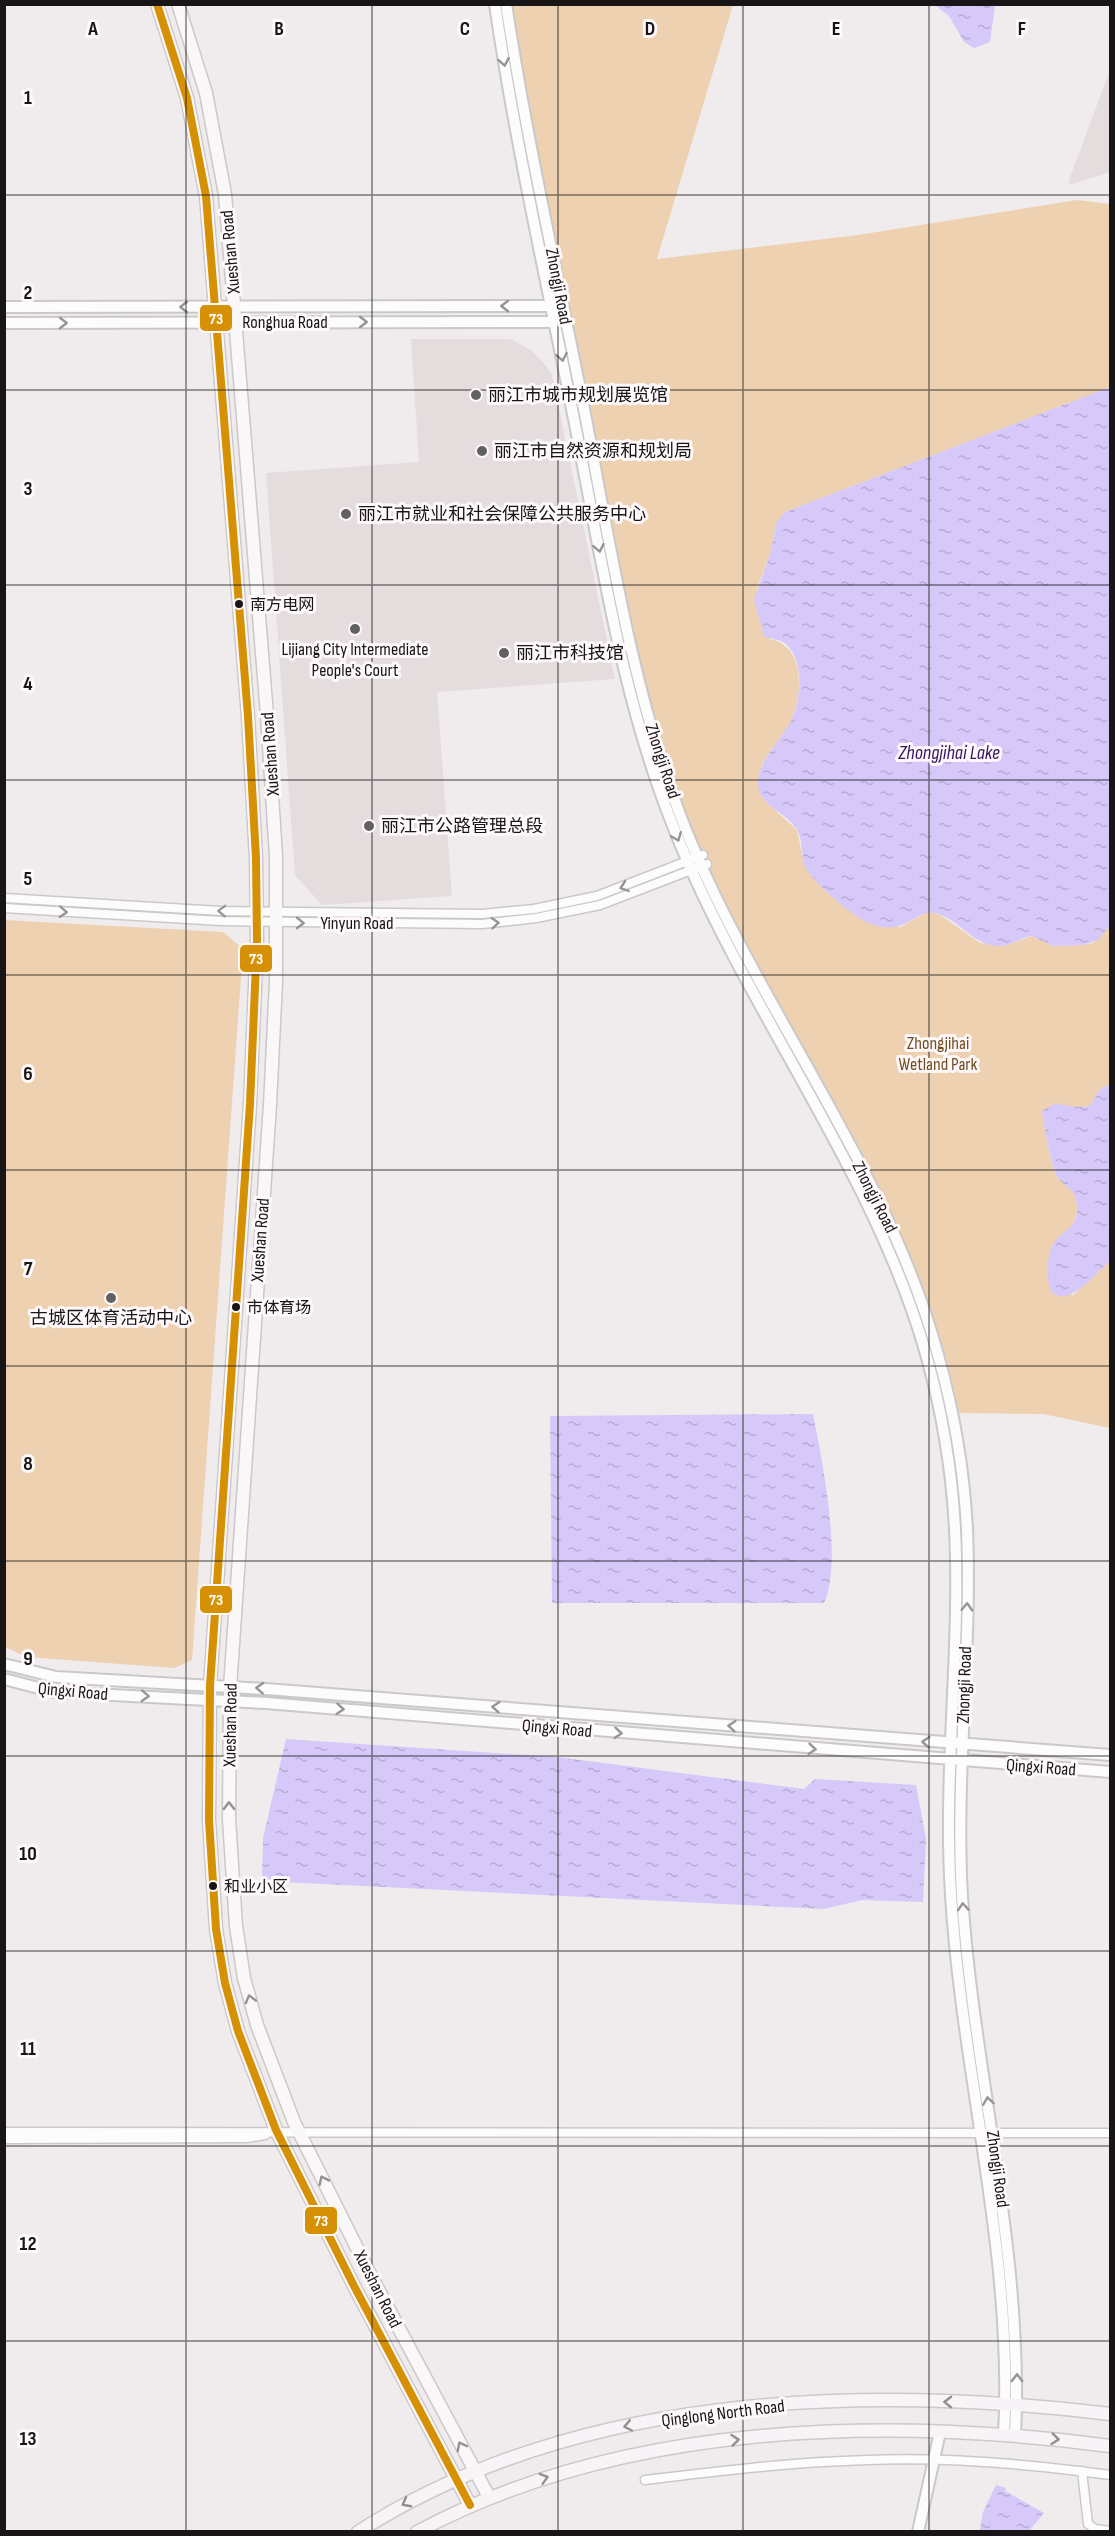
<svg xmlns="http://www.w3.org/2000/svg" width="1115" height="2536" viewBox="0 0 1115 2536" font-family="'Sofia Sans Condensed','Noto Sans SC',sans-serif">
<defs>
<pattern id="water-ripples" width="26" height="14" patternUnits="userSpaceOnUse" patternTransform="scale(1.5)"><rect width="26" height="14" fill="#d6c8f8"/><path d="M2 4q2-2 4 0t4 0M15 11q2-2 4 0t4 0" fill="none" stroke="#b7abd4"/></pattern>
</defs>
<rect width="100%" height="100%" fill="#f0eced"/>
<path fill="#e5dcde" d="M1110 70V172L1069 185V180Z
M411 339H510L531 350 547 367 552 375 615 679 437 692 452 896 322 905 295 875 266 473 419 462Z"/>
<path fill="#edd1b0" d="M511 5H733L657 259 858 235 1077 200 1110 204V387L785 512 775 529 771 551 757 589 770 639C806 646 803 696 790 723 782 738 769 751 761 766L766 802 797 830 804 863 809 873 822 888 868 923 901 927 925 913 931 912 942 916 980 943 1004 946 1032 936 1053 946 1083 945 1093 943 1110 925V1084L1100 1089 1090 1106 1042 1111C1044 1123 1051 1167 1057 1176 1060 1181 1067 1183 1071 1188 1084 1208 1075 1230 1056 1240L1072 1296 1110 1261V1428L1043 1414 959 1413C941 1315 898 1231 852 1145 808 1062 761 980 720 896 682 819 658 736 636 653L521 67Z
M5 920 223 932 243 949 192 1660 175 1668 26 1657 5 1647Z"/>
<path fill="url(#water-ripples)" d="M935 5H995L990 42 974 48 964 42 949 16Z
M1110 387V925L1098 940 1083 945 1053 946 1032 936C1021 937 1013 945 1002 946 973 948 960 918 934 913 916 909 906 937 871 924 854 918 809 880 804 864 801 852 803 839 796 828 785 811 756 806 758 781 760 759 777 744 788 726 801 705 806 663 786 644 780 639 771 639 764 637L754 600 771 551 776 524 785 512Z
M1110 1084V1261C1096 1273 1070 1307 1052 1293 1045 1280 1046 1252 1056 1240 1064 1230 1075 1228 1077 1212 1079 1187 1062 1188 1056 1174 1049 1155 1045 1131 1042 1111L1055 1103 1075 1107 1090 1106 1100 1089Z
M813 1414C822 1459 843 1562 824 1603H552L550 1416Z
M286 1739 557 1757 804 1789 815 1779 916 1785 926 1839 923 1902 862 1900 824 1909 262 1881 263 1838Z
M996 2485 1006 2488 1005 2491 1044 2513 1029 2531 980 2530 983 2512Z"/>
<g fill="none" stroke-linecap="round" stroke-linejoin="round">
<defs>
<path id="minor" d="M4 898 221 911 482 914 534 909 597 896 703 855
M4 908 221 921 482 924 536 918 600 905 707 864
M4 2132 1110 2133
M4 2139 247 2138 265 2135
M1082 2471 1088 2524 1095 2529 1110 2531
M645 2480C719 2471 793 2462 868 2460 949 2457 1030 2464 1110 2475"/>
<path id="tertiary" d="M495 4C515 142 546 278 573 414 601 554 621 698 675 831 746 1010 874 1170 926 1354 942 1411 952 1470 955 1529 961 1651 943 1773 951 1895 962 2076 1014 2253 1004 2435
M506 4C527 142 558 278 585 414 611 550 632 690 682 820 754 1004 886 1164 938 1355 954 1412 964 1470 967 1529 972 1651 955 1774 962 1896 974 2077 1024 2253 1015 2436
M4 307 557 306
M4 323 559 322
M4 1664 56 1677 266 1689 1110 1755
M4 1679 54 1692 266 1703 1110 1772
M918 2532 940 2432"/>
<path id="secondary" d="M157 4 187 98 206 196 248 716 256 858 257 940 250 1104 210 1686 209 1820 216 1929 225 1983 238 2031 276 2130 354 2286 470 2505
M178 4 206 93 225 194 267 715 276 857V982L270 1105 230 1688 229 1819 236 1926 244 1978 257 2025 294 2122 371 2276 489 2497"/>
<path id="primary" d="M358 2532C575 2393 862 2384 1110 2414
M417 2532C622 2422 885 2416 1110 2446"/>
</defs>
<use href="#minor" stroke="#cbc8c9" stroke-width="11"/>
<use href="#tertiary" stroke="#cbc8c9" stroke-width="14"/>
<use href="#secondary" stroke="#cbc8c9" stroke-width="15"/>
<use href="#primary" stroke="#cbc9ca" stroke-width="15"/>
<use href="#minor" stroke="#fdfcfc" stroke-width="8"/>
<use href="#tertiary" stroke="#fdfcfc" stroke-width="10"/>
<use href="#secondary" stroke="#faf7f9" stroke-width="12"/>
<use href="#primary" stroke="#f7f3f6" stroke-width="12"/>
<defs>
<path id="bus-1" d="M157 4 187 98 206 196 248 716 256 858 257 940 250 1104 210 1686 209 1820 216 1929 225 1983 238 2031 276 2130 354 2286 470 2505"/>
</defs>
<use href="#bus-1" stroke="#fff8fa" stroke-width="12"/>
<use href="#bus-1" stroke="#d59003" stroke-width="8"/>
</g>
<defs><path id="oneway-chevron" d="M-2-3.5L2.5 0L-2 3.5" fill="none" stroke-width="1.6" stroke-linecap="round" stroke-linejoin="round" transform="scale(1.5)"/></defs>
<g stroke="#969494">
<use href="#oneway-chevron" transform="translate(504 62) rotate(80)"/>
<use href="#oneway-chevron" transform="translate(505 306) rotate(180)"/>
<use href="#oneway-chevron" transform="translate(184 307) rotate(180)"/>
<use href="#oneway-chevron" transform="translate(363 322)"/>
<use href="#oneway-chevron" transform="translate(63 323)"/>
<use href="#oneway-chevron" transform="translate(562 357) rotate(79)"/>
<use href="#oneway-chevron" transform="translate(599 548) rotate(79)"/>
<use href="#oneway-chevron" transform="translate(677 837) rotate(68)"/>
<use href="#oneway-chevron" transform="translate(624 887) rotate(161)"/>
<use href="#oneway-chevron" transform="translate(222 911) rotate(-178)"/>
<use href="#oneway-chevron" transform="translate(63 912) rotate(3)"/>
<use href="#oneway-chevron" transform="translate(300 923) rotate(1)"/>
<use href="#oneway-chevron" transform="translate(495 923) rotate(-5)"/>
<use href="#oneway-chevron" transform="translate(967 1607) rotate(-88)"/>
<use href="#oneway-chevron" transform="translate(260 1688) rotate(-177)"/>
<use href="#oneway-chevron" transform="translate(145 1696) rotate(3)"/>
<use href="#oneway-chevron" transform="translate(496 1707) rotate(-175)"/>
<use href="#oneway-chevron" transform="translate(340 1709) rotate(5)"/>
<use href="#oneway-chevron" transform="translate(732 1726) rotate(-175)"/>
<use href="#oneway-chevron" transform="translate(618 1733) rotate(5)"/>
<use href="#oneway-chevron" transform="translate(926 1742) rotate(-176)"/>
<use href="#oneway-chevron" transform="translate(812 1749) rotate(5)"/>
<use href="#oneway-chevron" transform="translate(963 1907) rotate(-94)"/>
<use href="#oneway-chevron" transform="translate(988 2101) rotate(-98)"/>
<use href="#oneway-chevron" transform="translate(1017 2378) rotate(-90)"/>
</g>
<g stroke="#949192">
<use href="#oneway-chevron" transform="translate(229 1806) rotate(-91)"/>
<use href="#oneway-chevron" transform="translate(250 1999) rotate(-105)"/>
<use href="#oneway-chevron" transform="translate(323 2180) rotate(-116)"/>
<use href="#oneway-chevron" transform="translate(461 2446) rotate(-118)"/>
</g>
<g stroke="#928f91">
<use href="#oneway-chevron" transform="translate(948 2402) rotate(-179)"/>
<use href="#oneway-chevron" transform="translate(628 2426) rotate(168)"/>
<use href="#oneway-chevron" transform="translate(1055 2439) rotate(6)"/>
<use href="#oneway-chevron" transform="translate(735 2440) rotate(-6)"/>
<use href="#oneway-chevron" transform="translate(544 2478) rotate(-17)"/>
<use href="#oneway-chevron" transform="translate(406 2503) rotate(152)"/>
</g>
<path fill="none" stroke="#171515" stroke-width="1.5" stroke-opacity="0.55" d="M186 4V2532M372 4V2532M558 4V2532M743 4V2532M929 4V2532M4 195H1110M4 390H1110M4 585H1110M4 780H1110M4 975H1110M4 1170H1110M4 1366H1110M4 1561H1110M4 1756H1110M4 1951H1110M4 2146H1110M4 2341H1110"/>
<g fill="#636061" stroke="#fff8fa" stroke-width="2">
<circle cx="476" cy="395" r="6"/>
<circle cx="482" cy="451" r="6"/>
<circle cx="346" cy="514" r="6"/>
<circle cx="355" cy="629" r="6"/>
<circle cx="504" cy="653" r="6"/>
<circle cx="369" cy="826" r="6"/>
<circle cx="111" cy="1298" r="6"/>
</g>
<g fill="#171515" stroke="#fff8fa" stroke-width="2">
<circle cx="239" cy="604" r="5"/>
<circle cx="236" cy="1307" r="5"/>
<circle cx="213" cy="1886" r="5"/>
</g>
<g text-anchor="middle" stroke-width="6" stroke-linejoin="round" paint-order="stroke">
<g font-size="16" fill="#171515" stroke="#fff8fa" text-anchor="start">
<text x="250" y="610">南方电网</text>
<text x="247" y="1313">市体育场</text>
<text x="224" y="1892">和业小区</text>
</g>
<g font-size="18" fill="#171515" stroke="#fff8fa">
<text transform="translate(230 252) rotate(-95)" y="6">Xueshan Road</text>
<text transform="translate(559 286) rotate(79)" y="6">Zhongji Road</text>
<text x="285" y="328">Ronghua Road</text>
<text transform="translate(270 754) rotate(-94)" y="6">Xueshan Road</text>
<text transform="translate(663 761) rotate(72)" y="6">Zhongji Road</text>
<text x="357" y="929">Yinyun Road</text>
<text transform="translate(875 1197) rotate(63)" y="6">Zhongji Road</text>
<text transform="translate(260 1240) rotate(-86)" y="6">Xueshan Road</text>
<text transform="translate(964 1685) rotate(-88)" y="6">Zhongji Road</text>
<text transform="translate(73 1691) rotate(5)" y="6">Qingxi Road</text>
<text transform="translate(230 1725) rotate(-89)" y="6">Xueshan Road</text>
<text transform="translate(557 1728) rotate(5)" y="6">Qingxi Road</text>
<text transform="translate(1041 1767) rotate(4)" y="6">Qingxi Road</text>
<text transform="translate(998 2169) rotate(82)" y="6">Zhongji Road</text>
<text transform="translate(378 2289) rotate(63)" y="6">Xueshan Road</text>
<text transform="translate(723 2413) rotate(-7)" y="6">Qinglong North Road</text>
</g>
<g font-size="18" fill="#171515" stroke="#fff8fa" text-anchor="start">
<text x="488" y="401">丽江市城市规划展览馆</text>
<text x="494" y="457">丽江市自然资源和规划局</text>
<text x="358" y="520">丽江市就业和社会保障公共服务中心</text>
<text x="355" y="655" text-anchor="middle">Lijiang City Intermediate<tspan x="355" dy="21">People's Court</tspan></text>
<text x="516" y="659">丽江市科技馆</text>
<text x="381" y="832">丽江市公路管理总段</text>
<text x="111" y="1324" text-anchor="middle">古城区体育活动中心</text>
</g>
<g font-size="18" fill="#704f22" stroke="#fff8fa">
<text x="938" y="1049">Zhongjihai<tspan x="938" dy="21">Wetland Park</tspan></text>
</g>
<g font-size="20" font-style="italic" fill="#351662" stroke="#fff8fa">
<text x="949" y="759">Zhongjihai Lake</text>
</g>
</g>
<g font-size="20" text-anchor="middle" font-weight="bold" fill="#171515" stroke="#fff8fa" stroke-width="6" stroke-linejoin="round" paint-order="stroke">
<text x="93" y="35">A</text>
<text x="279" y="35">B</text>
<text x="465" y="35">C</text>
<text x="650" y="35">D</text>
<text x="836" y="35">E</text>
<text x="1022" y="35">F</text>
<text x="28" y="104">1</text>
<text x="28" y="299">2</text>
<text x="28" y="495">3</text>
<text x="28" y="690">4</text>
<text x="28" y="885">5</text>
<text x="28" y="1080">6</text>
<text x="28" y="1275">7</text>
<text x="28" y="1470">8</text>
<text x="28" y="1665">9</text>
<text x="28" y="1860">10</text>
<text x="28" y="2055">11</text>
<text x="28" y="2250">12</text>
<text x="28" y="2445">13</text>
</g>
<g stroke="#fff8fa" stroke-width="2">
<rect x="199" y="304" width="34" height="28" rx="6" fill="#d59003"/>
<rect x="239" y="944" width="34" height="29" rx="6" fill="#d59003"/>
<rect x="199" y="1585" width="34" height="29" rx="6" fill="#d59003"/>
<rect x="304" y="2206" width="34" height="29" rx="6" fill="#d59003"/>
</g>
<g font-size="16" text-anchor="middle" font-weight="bold" fill="#fff">
<text x="216" y="324">73</text>
<text x="256" y="964">73</text>
<text x="216" y="1605">73</text>
<text x="321" y="2226">73</text>
</g>
<rect width="1115" height="2536" fill="none" stroke="#171515" stroke-width="12"/>
</svg>
